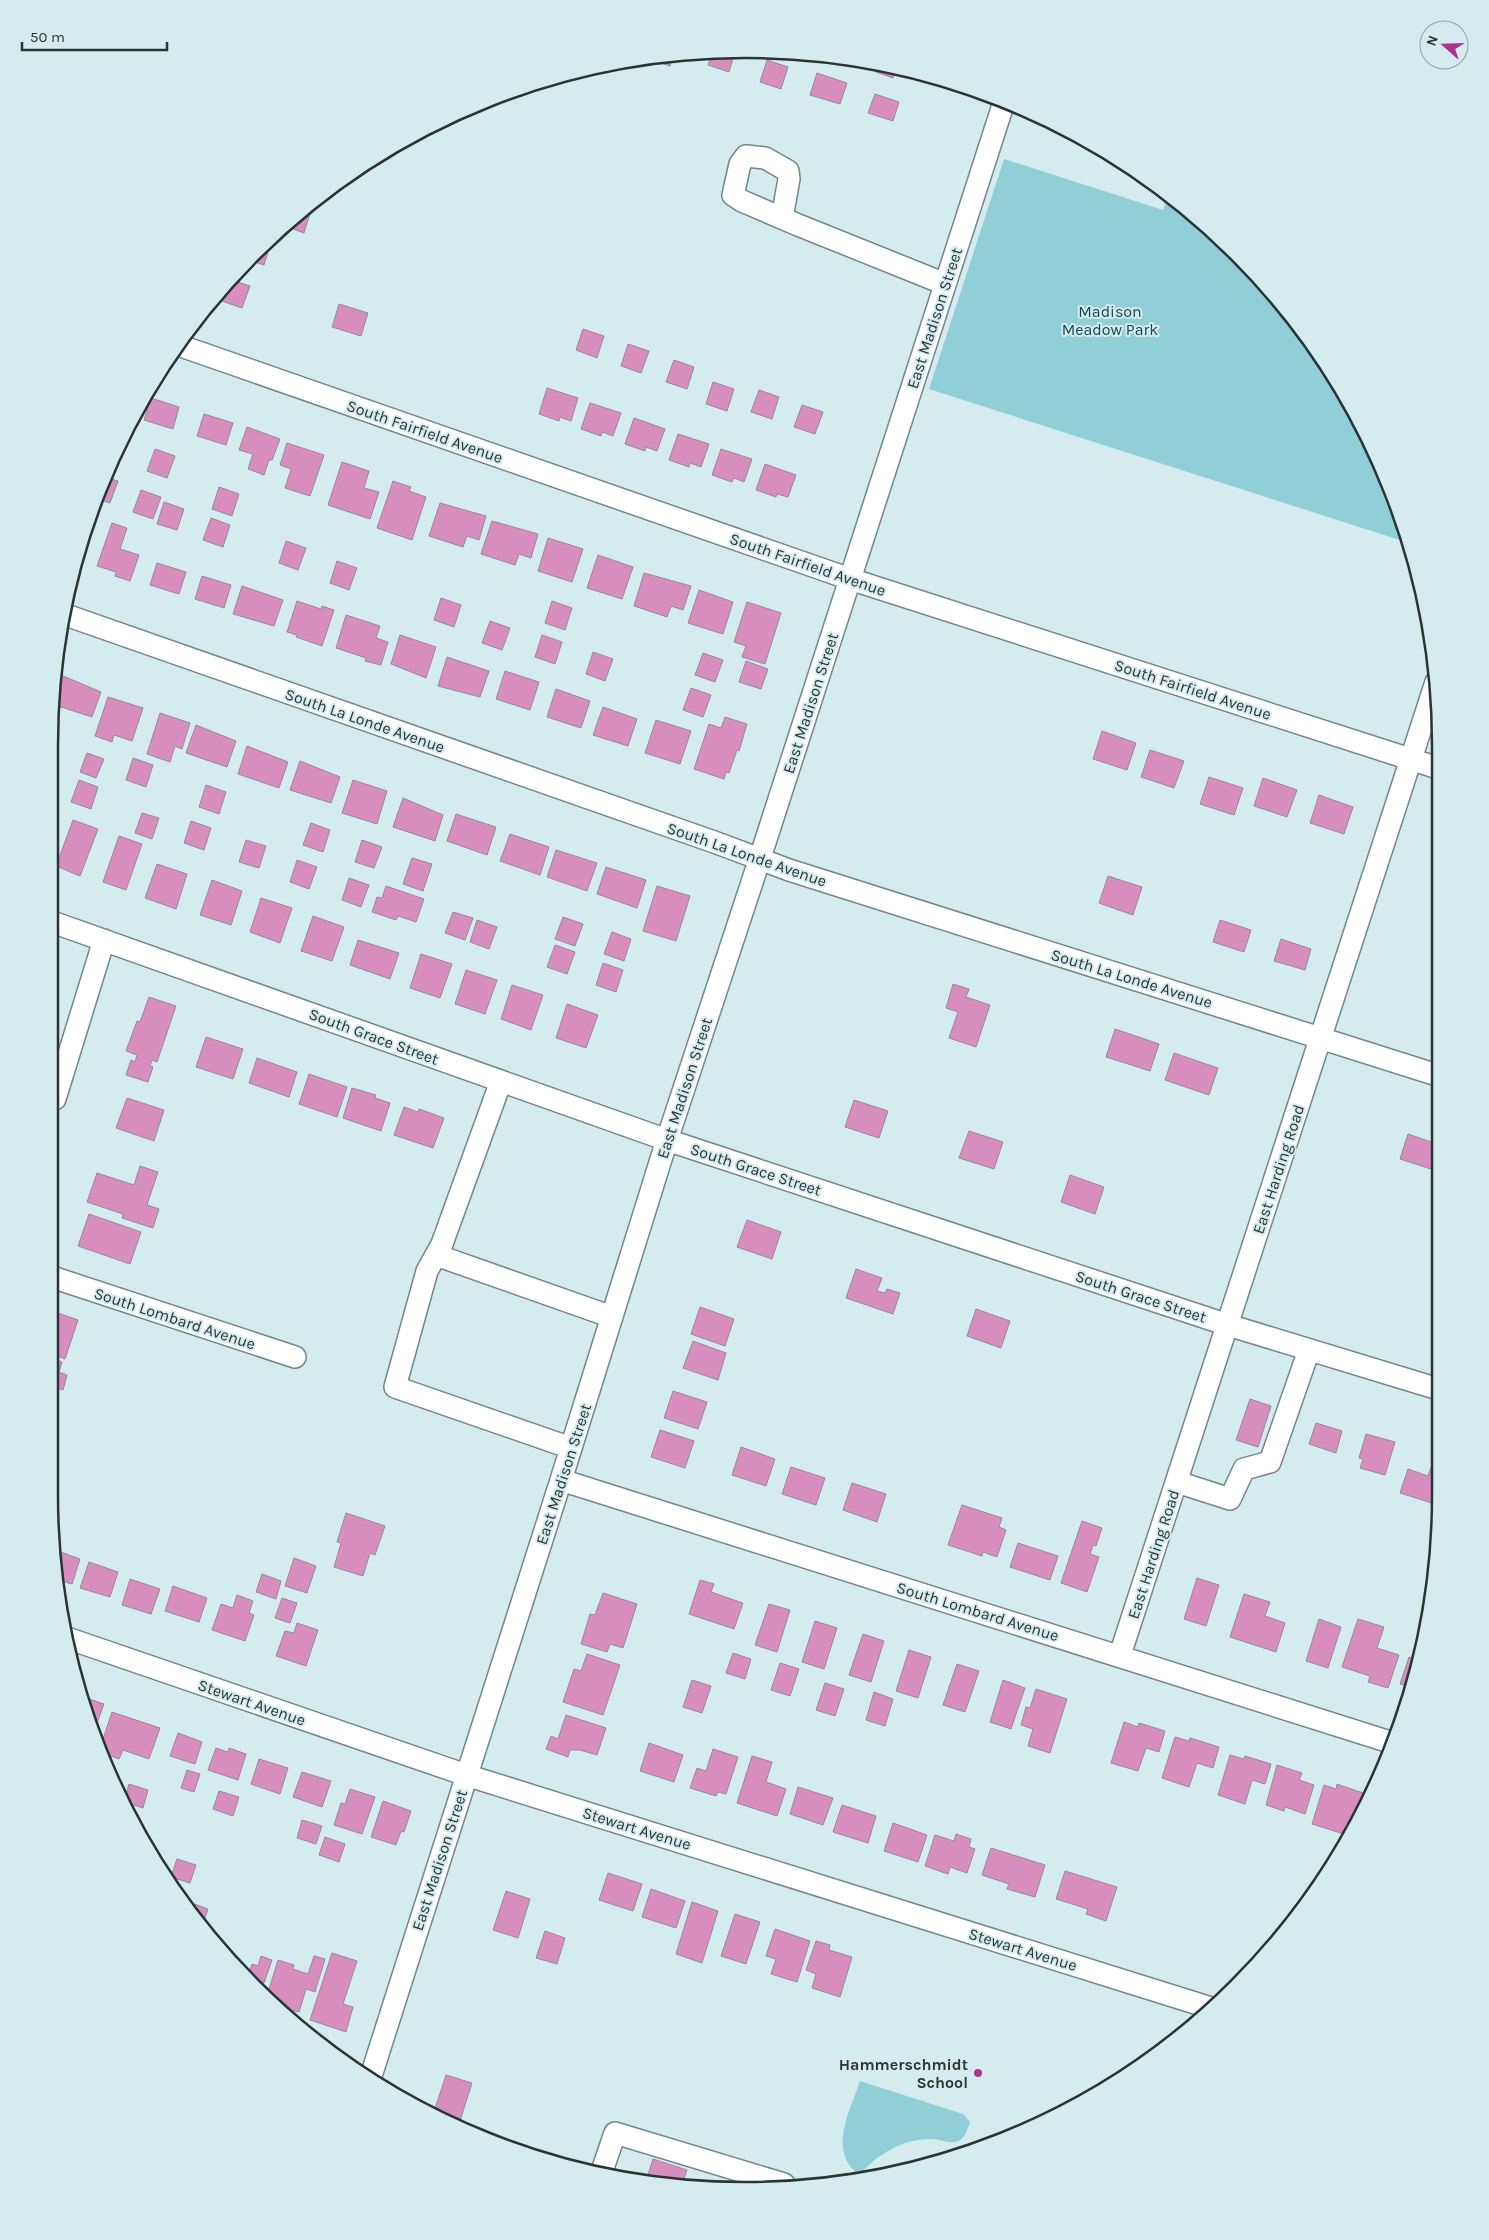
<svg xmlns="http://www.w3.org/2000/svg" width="1489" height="2240" viewBox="0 0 1489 2240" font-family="Karla,sans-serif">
<rect width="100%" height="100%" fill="#d5ecef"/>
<path fill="#90cfd7" d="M1004 159 1163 210 1168 196 1203 222 1297 321 1369 437 1409 543 929 389Z
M860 2081 963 2114 970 2122C967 2130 965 2141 954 2142 947 2143 939 2139 931 2139 902 2139 878 2154 859 2175 827 2151 850 2111 860 2081Z"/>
<path fill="#d88fbf" stroke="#998893" d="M713 51H735L729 72 708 65Z
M673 55 670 66 648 59Z
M767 60 788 67 781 89 760 82Z
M861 61 896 69 893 78 876 72 877 68 860 63Z
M817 73 847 83 840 104 810 95Z
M923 75 958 83 955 91 921 79Z
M875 94 899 102 893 121 868 113Z
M304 208 311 210 304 233 285 226Z
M272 238 264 265 249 260Z
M228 279 250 286 242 308 216 299 220 288Z
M339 304 368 313 361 336 332 327Z
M583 329 604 336 597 358 576 350Z
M628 344 649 351 641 373 621 366Z
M674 360 694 367 687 389 666 382Z
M713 382 734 389 727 411 706 404Z
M547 388 578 398 571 421 560 417 559 421 539 414Z
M759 390 779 397 772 419 751 412Z
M151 398 179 407 173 429 144 420Z
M590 403 621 413 613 436 602 432 601 436 581 429Z
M802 405 823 412 815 434 794 427Z
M204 414 233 423 226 445 197 436Z
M634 418 665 429 657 451 646 447 645 451 625 444Z
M247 427 280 439 272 460H269L264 475 248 469 253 454 239 450Z
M678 434 709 444 701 467 690 463 689 467 669 460Z
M287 443 324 455 310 496 285 488 291 469 280 465Z
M155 449 175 456 167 478 147 471Z
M721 449 752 459 744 482 734 478 732 482 712 475Z
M342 462 369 471 364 488 379 492 370 519 328 505Z
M765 464 796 475 788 497 777 494 776 497 756 490Z
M105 477 118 481 110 503 97 499Z
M393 481 411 487 409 491 426 497 412 540 377 528Z
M219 487 239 494 232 516 212 509Z
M141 490 161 497 153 519 133 512Z
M164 502 184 509 177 530 157 524Z
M440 503 486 516 479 540 467 536 463 547 429 536Z
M211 518 230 525 223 547 203 540Z
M492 521 538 534 531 558 519 554 515 565 481 554Z
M112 523 127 528 120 549 139 555 130 581 115 576 116 572 97 566Z
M84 535H86L79 558 75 556Z
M548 538 583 549 572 582 538 571Z
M286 541 306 548 298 570 279 563Z
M598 555 633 567 622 599 587 588Z
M337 561 357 568 349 590 330 583Z
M157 563 186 572 179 594 150 585Z
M644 573 691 586 683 610 671 606 667 617 634 606Z
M202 576 231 585 224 608 195 599Z
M242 586 283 600 274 626 233 614Z
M699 590 733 602 723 634 688 623Z
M441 598 461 605 454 627 434 620Z
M297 601 321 609 322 606 334 610 322 646 296 637 297 635 287 632Z
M552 601 572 608 565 630 545 623Z
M747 602 781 613 765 664 742 657 746 646 734 642Z
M346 615 380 626 376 638 388 642 381 665 365 661 366 658 336 648Z
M490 621 510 628 502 650 482 643Z
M400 635 436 647 426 678 391 664Z
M542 635 562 642 555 664 535 657Z
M593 652 613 659 605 681 586 674Z
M703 653 723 660 715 682 695 675Z
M447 657 489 671 480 697 438 686Z
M746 661 768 669 761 689 739 682Z
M505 671 539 682 530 710 496 699Z
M61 675 101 692 92 717 55 705V692Z
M691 688 711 695 703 717 683 710Z
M556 689 590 701 581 728 547 717Z
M108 697 143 708 132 741 114 735 112 742 95 736Z
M603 707 637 719 628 746 593 735Z
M160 713 190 723 182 749 175 746 170 762 147 754Z
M725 717 747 724 739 751 737 750 729 773 726 772 724 779 694 769 709 724 721 728Z
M656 720 691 731 680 764 645 753Z
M196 725 236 741 227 767 186 753Z
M1102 731 1136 743 1127 770 1093 759Z
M247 746 288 762 279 788 238 774Z
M1150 750 1184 761 1174 788 1141 777Z
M87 753 104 759 96 778 80 772Z
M133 758 153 765 146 787 126 780Z
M300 761 340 777 331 803 290 790Z
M1209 777 1243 788 1234 815 1200 804Z
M1263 778 1297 790 1287 817 1254 806Z
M79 780 98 787 91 809 71 802Z
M353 780 387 791 377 824 342 813Z
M206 785 226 792 219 814 199 807Z
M1319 795 1353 807 1344 834 1310 823Z
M403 798 443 815 435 841 393 827Z
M142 813 159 818 152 839 135 833Z
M456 814 496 827 487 855 447 841Z
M73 820 98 829 80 876 56 866Z
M191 821 211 828 204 850 184 843Z
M311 823 330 830 323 852 303 845Z
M510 834 549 847 540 875 500 861Z
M119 836 142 844 126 890 103 882Z
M246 840 266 846 259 868 239 862Z
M362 840 382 847 374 868 355 862Z
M556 850 597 863 587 891 547 877Z
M412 858 432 864 423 891 403 884Z
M297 860 317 867 309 889 290 882Z
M157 864 187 874 176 909 145 898Z
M606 867 646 880 637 908 597 894Z
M1108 876 1142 887 1133 915 1099 903Z
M349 878 369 885 361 907 342 900Z
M212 880 242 891 231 925 200 915Z
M386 886 424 899 416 922 398 916 396 920 372 912 377 897 382 898Z
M657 886 690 896 676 941 643 931Z
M261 898 292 908 280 943 250 932Z
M453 912 473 918 465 940 445 933Z
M313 916 344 927 332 961 301 951Z
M563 917 583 924 575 946 555 939Z
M477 920 497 927 489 949 470 942Z
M1220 920 1251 930 1244 952 1213 942Z
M612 932 631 939 624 961 604 954Z
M1281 939 1311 949 1305 970 1274 961Z
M358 940 399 953 390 979 350 965Z
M555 945 575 952 567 974 547 967Z
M421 954 452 964 440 998 410 988Z
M603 963 623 970 616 992 596 985Z
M466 970 497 980 485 1014 455 1004Z
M953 984 969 989 966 997 990 1005 976 1047 949 1038 958 1012 946 1008Z
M512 985 543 995 531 1030 501 1019Z
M149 997 176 1006 157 1062 152 1060 150 1066 153 1067 148 1082 126 1075 131 1060 135 1062 137 1055 126 1051 137 1021 140 1022Z
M567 1004 598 1015 586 1048 556 1038Z
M1115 1029 1159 1044 1150 1071 1106 1057Z
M206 1037 243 1049 233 1079 196 1067Z
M1174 1053 1218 1068 1209 1095 1165 1080Z
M257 1058 297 1072 289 1097 249 1083Z
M309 1074 347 1087 337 1117 299 1104Z
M352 1088 376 1095 375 1098 390 1103 381 1131 343 1118Z
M127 1098 164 1110 154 1141 116 1128Z
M854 1100 888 1111 879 1138 845 1127Z
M404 1107 418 1112 419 1109 444 1118 433 1148 394 1135Z
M969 1131 1003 1142 994 1169 959 1158Z
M1408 1134 1437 1144 1436 1151 1431 1169 1400 1159Z
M140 1166 158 1172 147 1205 159 1209 153 1228 122 1218 123 1214 87 1202 97 1173 134 1185Z
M1070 1175 1104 1187 1095 1214 1061 1202Z
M89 1214 141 1232 130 1264 78 1246Z
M747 1220 781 1232 772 1259 737 1247Z
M856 1269 882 1278 877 1291 885 1293 887 1289 900 1293 893 1314 846 1298Z
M700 1307 734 1319 725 1346 691 1334Z
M976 1309 1010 1321 1001 1348 967 1336Z
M55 1312 78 1320 65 1359 55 1355Z
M693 1341 726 1353 718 1380 683 1368Z
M55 1359 62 1362 59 1372 67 1375 63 1390 55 1387Z
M673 1391 707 1402 698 1429 664 1418Z
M1250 1399 1271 1406 1258 1447 1236 1440Z
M1316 1423 1342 1431 1336 1453 1309 1444Z
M660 1430 694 1441 685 1468 651 1457Z
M1366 1434 1395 1442 1385 1475 1360 1468 1363 1459 1359 1458Z
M741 1447 775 1459 766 1486 732 1475Z
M1435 1456V1504L1400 1493 1408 1469 1428 1476Z
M791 1467 825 1478 816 1505 782 1494Z
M852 1483 886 1494 877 1522 843 1510Z
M962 1505 1002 1518 999 1527 1006 1530 997 1557 983 1552 982 1556 948 1545Z
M346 1513 385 1526 375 1555 370 1553 363 1576 334 1567 341 1543 337 1542Z
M1082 1521 1102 1528 1096 1546 1093 1545 1090 1554 1099 1557 1087 1592 1061 1583Z
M1018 1543 1058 1556 1050 1580 1010 1567Z
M55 1550 80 1559 72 1584 55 1579Z
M294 1558 316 1566 307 1593 285 1586Z
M89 1562 118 1572 110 1597 80 1588Z
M262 1574 281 1581 276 1599 256 1592Z
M1197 1578 1219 1585 1206 1626 1184 1619Z
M130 1579 160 1589 151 1614 122 1605Z
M700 1580 714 1584 711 1592 743 1603 734 1629 689 1614Z
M173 1586 207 1598 199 1622 165 1611Z
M603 1593 637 1604 623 1648 610 1644 607 1652 581 1644 590 1614 595 1615Z
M1244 1594 1270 1602 1265 1616 1285 1623 1276 1652 1230 1637Z
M237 1595 253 1601 249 1613 254 1615 245 1641 212 1630 221 1604 233 1608Z
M282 1598 297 1603 290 1623 275 1618Z
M769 1604 790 1610 777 1652 755 1645Z
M1319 1619 1341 1627 1328 1668 1306 1661Z
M1358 1619 1384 1627 1377 1648 1399 1655 1388 1688 1368 1682 1370 1676 1342 1667Z
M815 1621 837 1628 824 1669 802 1662Z
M297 1623 318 1630 306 1666 276 1656 285 1631 294 1633Z
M863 1634 884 1641 871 1682 849 1675Z
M909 1650 931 1657 918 1698 896 1691Z
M733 1653 751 1659 745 1679 726 1673Z
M587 1654 620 1665 603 1715 563 1702 574 1669 581 1671Z
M1409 1657 1417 1660 1411 1687 1400 1684Z
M780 1663 799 1669 790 1696 771 1690Z
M957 1664 979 1671 965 1712 943 1705Z
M692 1680 711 1686 702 1713 683 1707Z
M1003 1680 1025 1688 1011 1729 990 1722Z
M825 1683 844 1689 835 1716 816 1710Z
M1036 1689 1067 1699 1050 1753 1028 1746 1033 1729 1021 1725 1026 1707 1030 1708Z
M874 1692 893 1699 885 1726 866 1720Z
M80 1696 104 1704 93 1734 86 1719Z
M112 1712 160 1728 149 1759 123 1750 119 1759 103 1753 100 1748Z
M566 1715 606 1728 597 1755 580 1750H570L568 1757 546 1749 551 1736 558 1739Z
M1124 1722 1138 1727 1139 1723 1165 1731 1159 1752 1146 1748 1138 1771 1111 1763Z
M178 1733 202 1742 195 1764 170 1756Z
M1175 1737 1189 1741 1190 1738 1219 1747 1213 1768 1197 1763 1189 1787 1162 1778Z
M649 1743 683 1755 674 1782 640 1771Z
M216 1748 228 1752 229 1748 246 1754 238 1780 208 1770Z
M713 1749 738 1757 726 1794 718 1792 716 1796 690 1788 697 1768 706 1771Z
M1230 1755 1244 1759 1245 1756 1271 1764 1265 1784 1252 1780 1245 1804 1218 1795Z
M752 1756 772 1762 766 1782 786 1789 777 1816 737 1803Z
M259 1759 288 1768 280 1794 251 1784Z
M1277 1765 1302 1773 1299 1780 1314 1785 1305 1814 1285 1807 1284 1811 1266 1805Z
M187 1770 200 1774 194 1792 181 1788Z
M302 1772 331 1781 322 1807 293 1797Z
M129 1784 148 1790 143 1808 127 1803 125 1798Z
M1337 1784 1363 1793 1353 1827 1347 1835 1312 1824 1324 1785 1336 1789Z
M798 1787 833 1798 823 1825 790 1814Z
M350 1789 375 1797 362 1834 334 1825 341 1803 345 1804Z
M219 1791 239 1797 233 1816 213 1809Z
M383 1801 411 1811 404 1832 401 1831 396 1845 371 1837Z
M842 1805 876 1816 868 1843 833 1832Z
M302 1820 322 1826 316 1844 297 1838Z
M893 1823 927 1835 918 1862 884 1851Z
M956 1834 971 1839 969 1847 975 1849 967 1873 950 1867 948 1874 925 1866 935 1835 954 1841Z
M325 1837 345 1844 339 1862 319 1855Z
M991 1848 1045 1865 1035 1897 1007 1889 1009 1884 982 1875Z
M177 1859 196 1865 190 1883 171 1877Z
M1065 1871 1117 1887 1106 1921 1086 1914 1088 1909 1056 1899Z
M608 1873 642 1884 633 1911 599 1900Z
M651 1889 685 1901 676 1928 642 1917Z
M506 1891 530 1899 518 1938 493 1930Z
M189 1902 208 1909 202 1927 187 1908Z
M692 1902 718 1911 702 1963 676 1954Z
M735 1914 760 1922 746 1964 721 1956Z
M775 1929 810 1941 797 1982 771 1974 776 1959 766 1956Z
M545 1931 565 1938 557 1964 536 1958Z
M816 1941 830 1945 829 1950 852 1957 840 1997 812 1988 816 1974 806 1970Z
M332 1953 357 1961 343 2004 353 2007 346 2032 310 2020Z
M261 1956 272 1960 264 1983 257 1980 254 1989 237 1969 249 1973 252 1964 258 1966Z
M314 1956 325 1959 315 1992 306 1989 299 2012 291 2010 290 2012 275 2007 266 1999 278 1960 294 1965 293 1969 308 1974Z
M446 2075 472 2083 458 2127 434 2112Z
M653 2159 687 2170 681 2187 646 2181Z"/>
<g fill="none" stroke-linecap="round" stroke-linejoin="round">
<defs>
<path id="minor" d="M782 218 789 179 788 171 765 158 746 156 740 164 733 195 742 201 798 225 945 284
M181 346 850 579 1438 768
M63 614 717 843 789 870 1437 1075
M55 923 667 1140 1228 1325 1435 1388
M501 1081 442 1244 427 1271 395 1387 571 1448
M55 1099 104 940
M436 1255 612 1317
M55 1278 295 1357
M561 1480 1393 1743
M1177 1482 1230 1499 1244 1469 1270 1462 1309 1350
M67 1638 466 1775 1211 2008
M1120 1655 1436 682
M371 2076 561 1480 667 1140 760 858 1004 102
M601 2174 615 2133 784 2184"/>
</defs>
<use href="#minor" stroke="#718789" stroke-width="24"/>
<use href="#minor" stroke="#fff" stroke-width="21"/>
</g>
<circle fill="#ab348c" stroke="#d5ecef" stroke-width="2" cx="978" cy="2073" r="5"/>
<g text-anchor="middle" stroke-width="4" stroke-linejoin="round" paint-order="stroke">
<g font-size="16" fill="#13484e" stroke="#d5ecef">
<text x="1110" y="317">Madison<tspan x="1110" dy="18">Meadow Park</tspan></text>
</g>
<g font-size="16" fill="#2a3435" stroke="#d5ecef">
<text transform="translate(934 318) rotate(-72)" y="6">East Madison Street</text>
<text transform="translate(425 431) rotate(19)" y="6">South Fairfield Avenue</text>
<text transform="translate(808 564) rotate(19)" y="6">South Fairfield Avenue</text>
<text transform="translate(1193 689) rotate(18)" y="6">South Fairfield Avenue</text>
<text transform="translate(810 703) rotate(-72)" y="6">East Madison Street</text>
<text transform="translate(365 720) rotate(19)" y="6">South La Londe Avenue</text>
<text transform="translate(747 854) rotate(19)" y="6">South La Londe Avenue</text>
<text transform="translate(1132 978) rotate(17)" y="6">South La Londe Avenue</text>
<text transform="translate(374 1036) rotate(20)" y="6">South Grace Street</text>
<text transform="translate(684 1088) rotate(-72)" y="6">East Madison Street</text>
<text transform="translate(756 1169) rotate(18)" y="6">South Grace Street</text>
<text transform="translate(1278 1169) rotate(-72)" y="6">East Harding Road</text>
<text transform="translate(1141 1296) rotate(18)" y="6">South Grace Street</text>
<text transform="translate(175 1318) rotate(18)" y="6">South Lombard Avenue</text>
<text transform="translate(563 1474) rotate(-72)" y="6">East Madison Street</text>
<text transform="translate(1153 1554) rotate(-72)" y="6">East Harding Road</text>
<text transform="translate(978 1611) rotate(17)" y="6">South Lombard Avenue</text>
<text transform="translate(252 1702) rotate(19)" y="6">Stewart Avenue</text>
<text transform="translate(637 1828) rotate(17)" y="6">Stewart Avenue</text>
<text transform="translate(439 1860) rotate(-72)" y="6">East Madison Street</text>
<text transform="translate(1023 1949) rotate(17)" y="6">Stewart Avenue</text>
</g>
<g font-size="16" font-weight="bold" fill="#2a3435" stroke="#d5ecef" text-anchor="end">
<text x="968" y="2070">Hammerschmidt<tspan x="968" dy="18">School</tspan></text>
</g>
</g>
<path d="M0 0H1489V2240H0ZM745 58H745A687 687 0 0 1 1432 745V1495A687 687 0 0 1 745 2182H745A687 687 0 0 1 58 1495V745A687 687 0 0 1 745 58Z" fill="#d5ecef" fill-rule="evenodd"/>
<path fill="none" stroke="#2a3435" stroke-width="2.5" d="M745 58H745A687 687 0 0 1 1432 745V1495A687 687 0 0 1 745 2182H745A687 687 0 0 1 58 1495V745A687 687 0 0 1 745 58Z"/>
<g transform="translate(1444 45) rotate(290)"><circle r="24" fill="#d5ecef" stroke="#91a2a5"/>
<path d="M0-4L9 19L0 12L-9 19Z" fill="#ab348c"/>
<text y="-8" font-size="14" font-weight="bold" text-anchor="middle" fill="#2a3435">N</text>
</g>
<path d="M22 42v8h145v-8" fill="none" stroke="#2a3435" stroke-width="2.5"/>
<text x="30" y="42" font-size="15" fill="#2a3435" stroke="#d5ecef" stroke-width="4" paint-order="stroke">50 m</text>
</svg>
